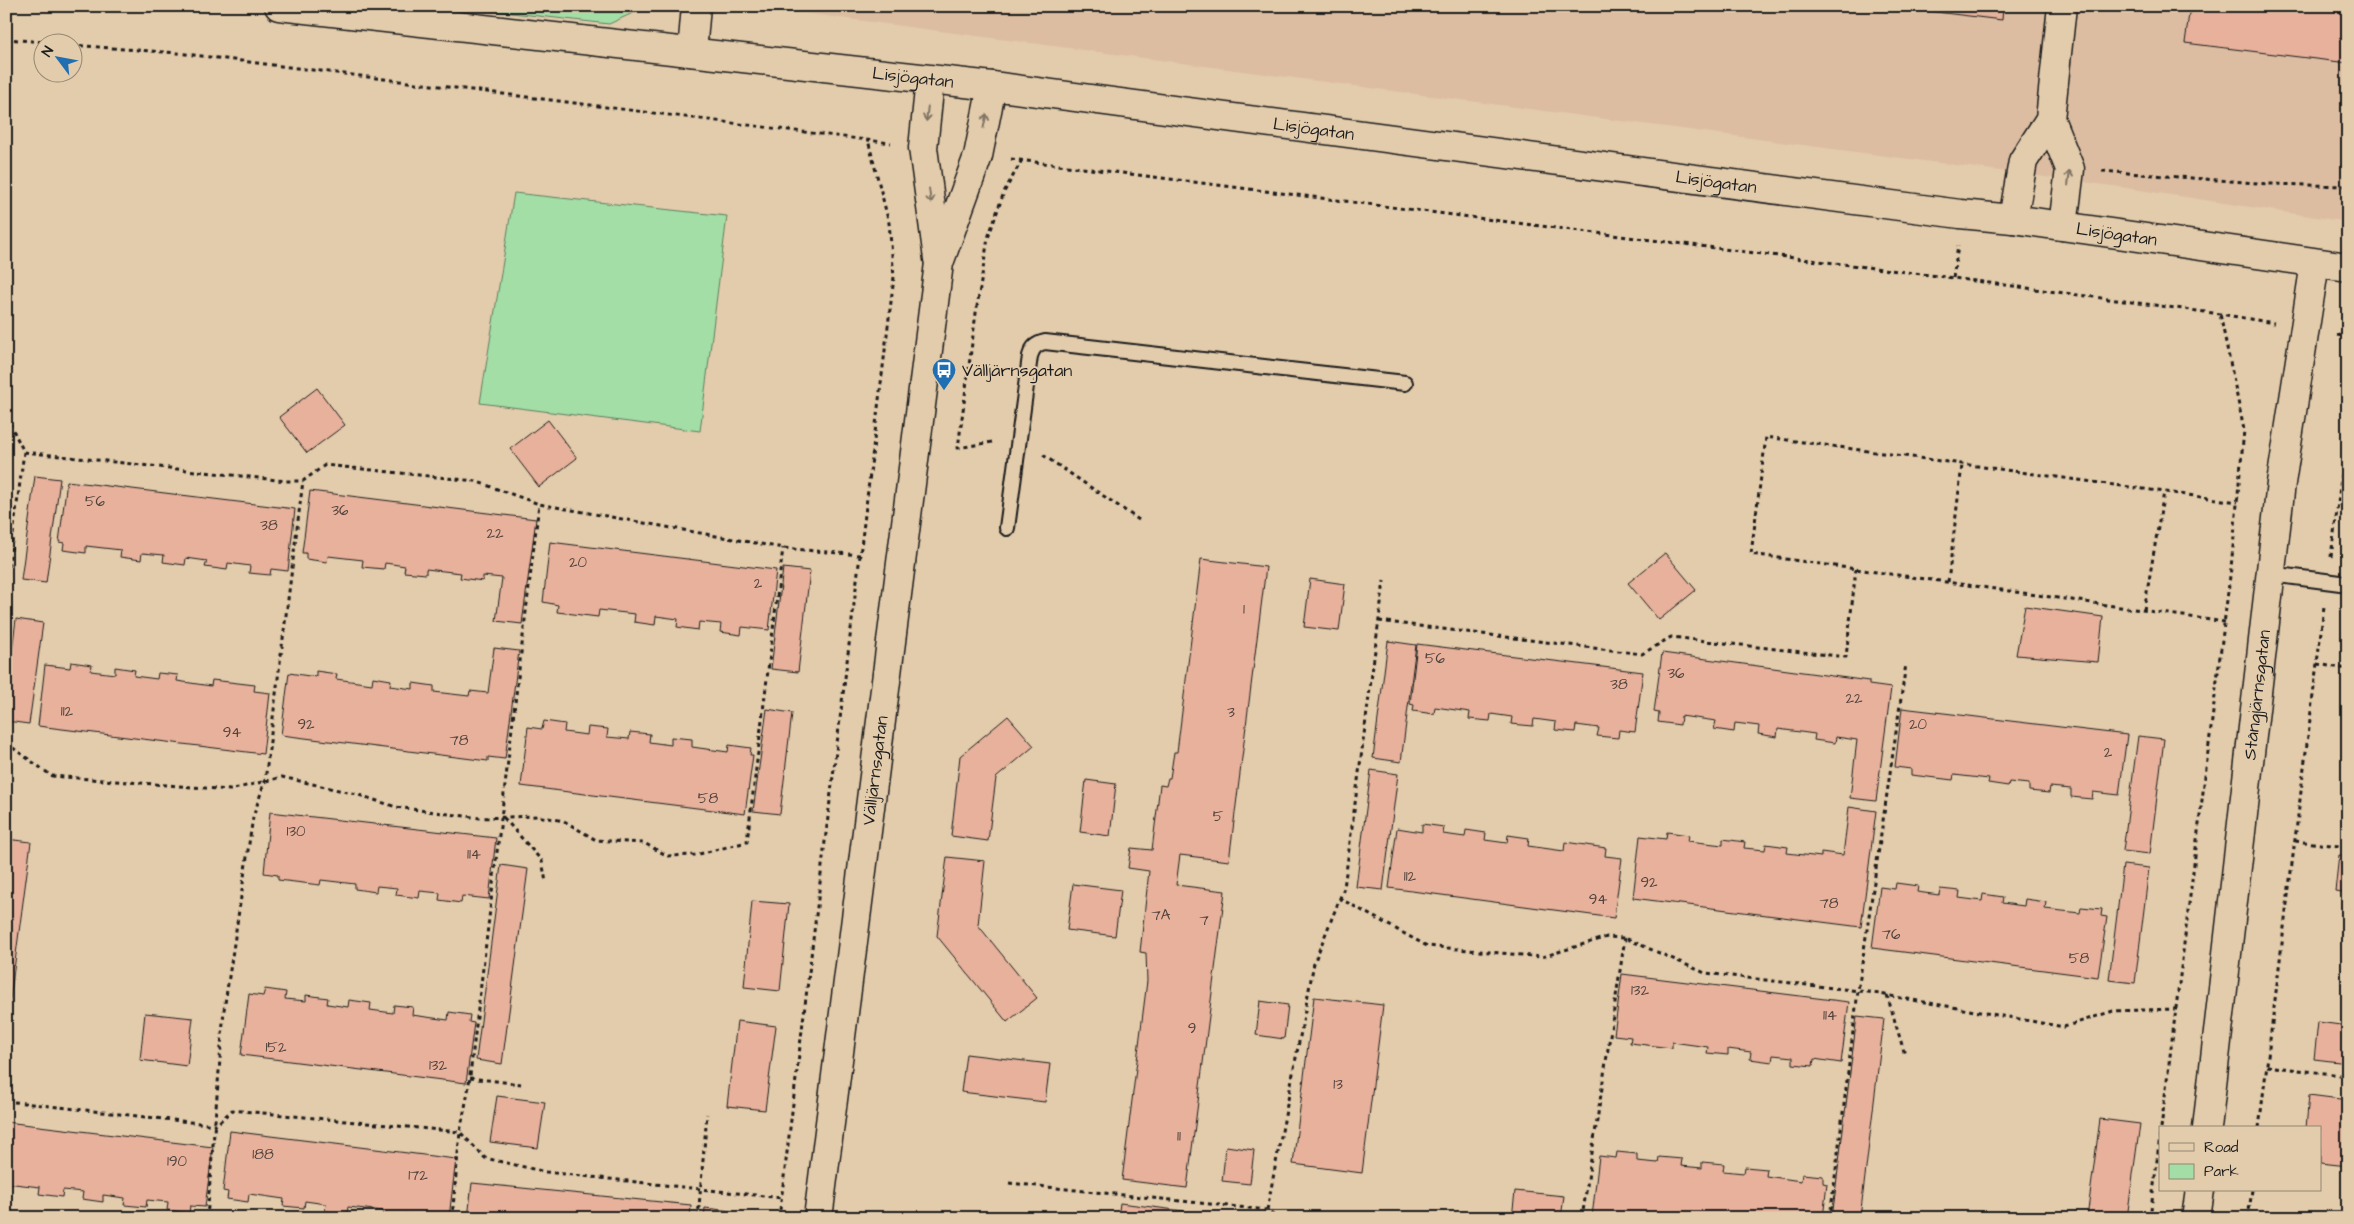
<svg xmlns="http://www.w3.org/2000/svg" width="2354" height="1224" viewBox="0 0 2354 1224" font-family="'Architects Daughter',sans-serif">
<rect width="100%" height="100%" fill="#e3ccac"/>
<filter id="ink" filterUnits="userSpaceOnUse"><feTurbulence type="fractalNoise" baseFrequency=".02" numOctaves="2"/><feDisplacementMap in="SourceGraphic" scale="10" xChannelSelector="R" yChannelSelector="G"/><feConvolveMatrix kernelMatrix="1 2 1 2 8 2 1 2 1" color-interpolation-filters="sRGB"/></filter>
<g filter="url(#ink)">
<path fill="#dcbda1" d="M750 6H2348V222L2113 186Z"/>
<path fill="#a2dea5" stroke="#5f7d60" d="M450 6H648L609 24Z
M514 193 727 216 700 431 480 403Z"/>
<path fill="#e7b19b" stroke="#1c1c1c" d="M1886 6H2003L2002 20Z
M2190 6H2348V63L2185 43Z
M317 388 345 425 307 453 279 417Z
M548 420 577 458 539 487 510 449Z
M35 476 60 479 46 583 21 580Z
M67 481 295 509 288 571 271 569 270 575 249 573 250 566 228 563 227 570 205 567 207 561 186 558 185 565 163 562 164 555 142 553 141 560 120 557 121 550 86 546V553L63 550 64 543 59 542Z
M310 491 536 519 522 624 496 621 502 578 483 576V581L460 578 461 573 426 569V574L404 572 405 566 385 563 384 569 362 567 363 560 328 556 327 562 306 559V553H302Z
M550 542 776 570 769 630 742 627 741 635 720 632 721 624 699 622 698 630 677 627 678 619 656 616 655 625 634 622 635 614 599 610 598 617 557 612 558 605 543 602Z
M1665 553 1696 590 1659 620 1628 583Z
M1201 559 1266 567 1229 861 1180 855 1176 885 1225 891 1187 1188 1122 1180 1147 981 1146 953 1140 952 1149 871 1128 868 1131 848 1152 850 1160 785 1166 786 1168 778H1170L1174 752H1177Z
M783 568 810 571 798 672 771 669Z
M1310 579 1345 584 1339 631 1304 627Z
M2025 606 2103 617 2098 662 2016 655Z
M16 619 43 623 29 724 6 721V699Z
M1388 641 1416 645 1401 762 1373 758Z
M1417 644 1643 672 1635 732 1619 730 1618 738 1597 736 1599 728 1576 725 1575 732 1555 730 1556 722 1534 719 1533 726 1511 724 1512 717 1491 714 1490 721 1469 719 1470 712 1435 707 1434 714 1413 711 1414 705 1410 704Z
M494 648 519 651 505 759 488 757V761L281 735 289 673 316 677V671L337 674 336 679 372 684 373 677 391 680 390 686 413 689V683L434 686V692L469 696 470 691 488 693Z
M1662 653 1869 681V685L1891 688 1876 801 1850 798 1857 740 1836 737 1835 743 1814 740 1815 734 1778 729 1777 737 1758 734 1759 726 1735 723 1734 732 1714 729 1716 721 1681 716 1680 725 1658 722 1659 713 1654 712Z
M71 662 92 665 91 671 115 674V667L135 670 134 676 157 679 158 673 178 675 177 681 211 686 212 680 255 685 254 691 270 693 263 754 38 726 45 665 70 668Z
M1902 708 2127 735 2119 795 2093 792 2092 799 2071 797V789L2050 787 2049 793 2029 791V784L2009 782 2008 786 1988 783 1989 779 1954 775 1953 780 1911 775V769L1895 767Z
M767 709 792 713 780 814 753 811Z
M1008 716 1034 746 996 778 988 841 951 836 960 756Z
M544 721 565 724 564 732 587 735 588 727 608 729 607 737 629 739 630 732 650 734 649 742 671 745V737L692 739V747L728 752 729 745 751 748 750 755H753L745 814 521 786 528 727 542 729Z
M2138 736 2164 739 2150 854 2123 851Z
M1371 770 1398 774 1383 890 1356 887Z
M1086 780 1116 784 1110 836 1080 832Z
M1849 807 1876 811 1861 927 1633 898 1640 836 1666 839 1667 832 1689 835 1688 841 1723 845V839L1745 842 1744 848 1765 850 1766 844 1788 847 1787 853 1821 857V852L1843 855Z
M270 812 496 838 489 899 462 896 461 903 439 900 440 893 420 891 419 898 396 895 397 888 377 886 376 892 355 889V884L321 880 320 885 278 880V875L264 873Z
M1422 824 1444 827 1443 834 1465 837 1466 830 1486 833 1485 840 1507 843 1508 835 1529 838 1528 846 1564 851 1565 842 1606 848 1605 856 1622 858 1614 918 1389 888 1397 828 1422 832Z
M6 839 31 842 9 1007H6Z
M2339 855 2348 856V893L2335 891Z
M947 857 985 861 978 925 1037 998 1007 1022 937 936Z
M501 865 528 869 502 1064 476 1060Z
M2123 865 2149 868 2135 983 2109 980Z
M1896 883 1918 886 1917 892 1939 895 1940 889 1960 891 1959 898 1982 901 1983 894 2003 897 2002 903 2024 906 2025 899 2046 902 2045 909 2080 913 2081 907 2102 909 2101 916 2107 917 2098 977 1872 948 1880 887 1895 889Z
M1073 884 1121 890 1115 936 1067 930Z
M752 901 789 904 780 991 744 987Z
M1622 974 1849 1002 1841 1063 1814 1059 1813 1066 1793 1064V1057L1773 1055 1772 1062 1750 1059 1751 1052 1728 1049V1055L1707 1053 1708 1047 1672 1042V1048L1630 1043 1631 1037 1614 1035Z
M265 989 286 992 285 999 306 1001V995L328 998 327 1004 348 1007 349 1000 371 1003 370 1010 393 1013 394 1005 413 1007 412 1015 448 1020 449 1012 470 1015 469 1022 474 1023 466 1083 241 1055 249 994 263 996Z
M1314 997 1383 1005 1362 1173 1293 1164Z
M1260 1001 1288 1005 1284 1039 1256 1035Z
M145 1013 193 1018 187 1066 140 1060Z
M1857 1016 1884 1019 1860 1218H1832Z
M737 1021 776 1026 765 1110 727 1106Z
M2318 1022 2348 1026V1063L2314 1059Z
M966 1054 1050 1064 1045 1102 961 1092Z
M2309 1095 2348 1100V1166L2320 1163V1128H2306Z
M497 1096 545 1102 538 1148 490 1142Z
M2100 1119 2140 1124 2127 1218H2087Z
M6 1122 213 1147 205 1207 190 1206 189 1213 167 1210 168 1202 147 1200 146 1207 124 1205 125 1198 103 1195V1202L82 1199 83 1192 63 1190 62 1197 39 1194 40 1187 6 1183Z
M230 1131 456 1159 449 1218H422V1216L405 1214V1218H382L383 1211 348 1207 347 1213 325 1211 326 1204 305 1201 304 1208 283 1206 284 1199 249 1194 248 1202 227 1199 228 1192 223 1191Z
M1226 1146 1254 1150 1250 1184 1222 1181Z
M1617 1152 1637 1154V1161L1658 1163 1659 1157 1682 1159 1681 1166 1702 1168V1162L1724 1164 1723 1171 1744 1173 1745 1167 1767 1169 1766 1176 1801 1181 1802 1174 1823 1176V1183L1827 1184 1823 1218 1592 1217 1599 1156 1616 1158Z
M472 1183 691 1205 690 1218H468Z
M1515 1191 1564 1196 1561 1218H1512Z
M1120 1203 1184 1211 1183 1218H1118Z
M705 1208 732 1211 731 1218H704Z"/>
<g fill="none" stroke-linecap="round" stroke-linejoin="round">
<defs>
<path id="lane" d="M1007 528 1030 356C1033 347 1036 344 1045 342L1405 383
M2271 574 2348 584"/>
<g id="street">
<path d="M692 52 696 6"/>
<path d="M930 80 923 148 938 259"/>
<path d="M2050 119 2070 169 2063 226"/>
<path d="M2013 219 2023 161 2050 119 2062 6"/>
<path id="s1" d="M2207 1128 2281 483 2315 263"/>
<path id="s2" d="M818 1218 939 263 978 156 992 86"/>
<path d="M2196 1218 2200 1190"/>
</g>
<g id="secondary">
<path id="s3" d="M279 6 992 86 1960 214 2013 219 2348 267"/>
</g>
</defs>
<use href="#lane" stroke="#1c1c1c" stroke-width="18"/>
<use href="#street" stroke="#1c1c1c" stroke-width="31"/>
<use href="#secondary" stroke="#1c1c1c" stroke-width="31"/>
<path stroke="#1c1c1c" stroke-width="3" stroke-dasharray="4 4" stroke-linecap="butt" d="M6 39 45 42
M72 45 177 53 891 143
M1011 159 1953 278 2220 314 2274 323
M2102 171 2269 184 2348 186
M1953 278 1958 246
M2337 335 2348 337
M6 416 24 452 6 587
M992 442 958 448 976 313 988 238 1004 192 1022 160
M24 452 286 481H303L325 465 475 481 539 504 783 548 860 555
M1043 455 1139 520
M2331 557 2348 424
M1948 582 1962 465
M2144 610 2164 492
M1379 621 1642 654 1671 637 1846 657 1856 569
M2225 622 1751 554 1766 437 2238 502
M2317 664 2348 669
M6 743 52 776 230 790 282 777 356 794 396 807 480 818 537 816 564 821 596 840 644 843 668 856 695 855 747 842 783 548
M504 818 542 861 546 882
M2295 841 2348 847
M1339 898 1427 946 1542 957 1607 937 1625 938 1705 973 1868 992 2064 1027 2113 1011 2177 1009
M1887 995 1905 1055
M2267 1066 2348 1076
M470 1078 521 1084
M6 1101 216 1125 232 1110 460 1132 485 1158 546 1172 782 1198
M2161 1128 2231 568 2244 430 2220 314
M2259 1128 2324 607
M1009 1183 1267 1210 1277 1218
M1267 1210 1314 963 1344 888 1384 581
M207 1218 224 1010 253 817 265 781 303 481
M452 1218 460 1132 468 1092 539 504
M698 1218 707 1114
M779 1218 894 277 889 223 868 140
M1582 1218 1625 938
M1830 1218 1858 991 1906 664
M2150 1218 2160 1136
M2248 1218 2252 1190"/>
<use href="#lane" stroke="#e3ccac" stroke-width="14"/>
<use href="#street" stroke="#e3ccac" stroke-width="28"/>
<use href="#secondary" stroke="#e3ccac" stroke-width="28"/>
</g>
<defs><path id="oneway-shaft" d="M-6 0H5M1.5-3L5.5 0L1.5 3" fill="none" stroke-width="1.6" stroke-linecap="round" stroke-linejoin="round" transform="scale(1.25)"/></defs>
<g stroke="#807464">
<use href="#oneway-shaft" transform="translate(927 114) rotate(96)"/>
<use href="#oneway-shaft" transform="translate(985 121) rotate(-78)"/>
<use href="#oneway-shaft" transform="translate(2069 178) rotate(-83)"/>
<use href="#oneway-shaft" transform="translate(930 196) rotate(83)"/>
</g>
</g>
<defs>
<symbol id="bus-pin" viewBox="-11 -11 22 30"><path d="M0 17L-7.5 6A9.5 9.5 0 1 1 7.5 6Z" fill="#1f6fb2" stroke="#e3ccac"/><path d="M-5-6H5V4H4V6H2V4H-2V6H-4V4H-5ZM-3.5-4V0h7V-4ZM-3.5 1.2v1.5H-2V1.2ZM2 1.2v1.5H3.5V1.2Z" fill="#fff"/></symbol>
</defs>
<g fill-rule="evenodd">
<use href="#bus-pin" x="930" y="356" width="28" height="38"/>
</g>
<g text-anchor="middle" stroke-width="4" stroke-linejoin="round" paint-order="stroke">
<g font-size="15" fill="#4f413c">
<text x="95" y="506">56</text>
<text x="340" y="515">36</text>
<text x="269" y="530">38</text>
<text x="495" y="538">22</text>
<text x="578" y="567">20</text>
<text x="758" y="588">2</text>
<text x="1244" y="614">1</text>
<text x="1435" y="663">56</text>
<text x="1676" y="678">36</text>
<text x="1619" y="689">38</text>
<text x="1854" y="703">22</text>
<text x="67" y="716">112</text>
<text x="1231" y="717">3</text>
<text x="306" y="729">92</text>
<text x="1918" y="729">20</text>
<text x="232" y="737">94</text>
<text x="459" y="745">78</text>
<text x="2108" y="757">2</text>
<text x="708" y="803">58</text>
<text x="1218" y="821">5</text>
<text x="296" y="836">130</text>
<text x="474" y="859">114</text>
<text x="1410" y="881">112</text>
<text x="1649" y="887">92</text>
<text x="1598" y="904">94</text>
<text x="1829" y="908">78</text>
<text x="1161" y="920">7A</text>
<text x="1204" y="925">7</text>
<text x="1891" y="939">76</text>
<text x="2079" y="963">58</text>
<text x="1640" y="995">132</text>
<text x="1830" y="1020">114</text>
<text x="1192" y="1033">9</text>
<text x="276" y="1052">152</text>
<text x="438" y="1070">132</text>
<text x="1338" y="1089">13</text>
<text x="1179" y="1141">11</text>
<text x="263" y="1159">188</text>
<text x="177" y="1166">190</text>
<text x="418" y="1180">172</text>
</g>
<g font-size="18" fill="#1c1c1c" stroke="#e3ccac">
<text dy="6" stroke="none"><textPath href="#s3" startOffset="638">Lisjögatan</textPath></text>
<text dy="6" stroke="none"><textPath href="#s3" startOffset="1042">Lisjögatan</textPath></text>
<text dy="6" stroke="none"><textPath href="#s3" startOffset="1448">Lisjögatan</textPath></text>
<text dy="6" stroke="none"><textPath href="#s3" startOffset="1852">Lisjögatan</textPath></text>
<text dy="6" stroke="none"><textPath href="#s1" startOffset="436">Stångjärnsgatan</textPath></text>
<text dy="6" stroke="none"><textPath href="#s2" startOffset="451">Välljärnsgatan</textPath></text>
</g>
<g font-size="18" fill="#1c1c1c" stroke="#e3ccac" text-anchor="start">
<text x="962" y="376">Välljärnsgatan</text>
</g>
</g>
<rect width="2354" height="1224" fill="none" stroke="#e3ccac" stroke-width="25"/>
<rect x="12" y="12" width="2329" height="1199" fill="none" stroke="#1c1c1c" stroke-width="2" filter="url(#ink)"/>
<rect x="2159" y="1126" width="162" height="65" fill="#e3ccac" stroke="#938672"/>
<rect x="2169" y="1143" width="25" height="8" fill="#e3ccac" stroke="#938672"/>
<text x="2204" y="1152" font-size="15" fill="#1c1c1c">Road</text>
<rect x="2169" y="1164" width="25" height="15" fill="#a2dea5" stroke="#938672"/>
<text x="2204" y="1176" font-size="15" fill="#1c1c1c">Park</text>
<g transform="translate(58 58) rotate(302)"><circle r="24" fill="#e3ccac" stroke="#938672"/>
<path d="M0-4L9 19L0 12L-9 19Z" fill="#1f6fb2"/>
<text y="-8" font-size="14" font-weight="bold" text-anchor="middle" fill="#1c1c1c">N</text>
</g>
</svg>
